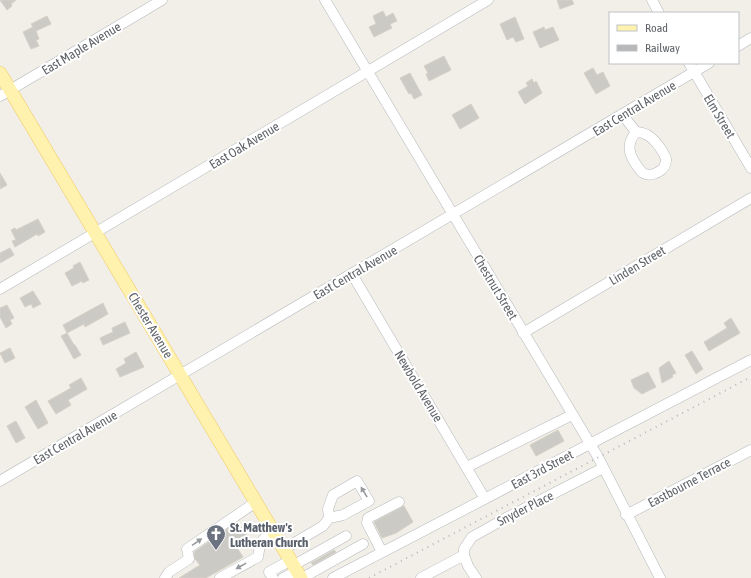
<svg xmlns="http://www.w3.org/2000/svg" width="751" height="578" viewBox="0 0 751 578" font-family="'Asap Condensed',sans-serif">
<rect width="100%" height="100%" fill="#f1efe8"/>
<path fill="#cccac5" stroke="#d6d1c6" d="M0 0H16L11 4 12 6 7 10Z
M557 0H572L574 4 560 9Z
M383 11 386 17 393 13 397 21 390 24 392 28 374 37 369 27 376 24 373 16Z
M47 16 51 24 36 31 39 39 36 40 39 46 31 49 23 32 33 27 31 24Z
M515 17 524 39 516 42 513 37 507 40 500 24Z
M544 27 545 30 553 27 559 40 540 48 533 32Z
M444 56 451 70 429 81 426 74 428 73 424 66Z
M593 68 597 75 603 72 610 86 596 94 584 73Z
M410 73 422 95 414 99 411 93 409 94 400 78Z
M532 79 534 83 536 81 542 93 525 104 518 92 528 86 526 83Z
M471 104 479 118 460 129 452 115Z
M0 173 7 185 0 189Z
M38 219 45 232 38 236 37 234 15 247 12 241 16 240 11 230 15 228 16 230Z
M10 248 14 255 0 263V253Z
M80 262 89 280 83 283 82 281 72 286 65 273 74 268 73 266Z
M33 291 41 304 33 308 31 304 25 307 20 298Z
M103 303 108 314 85 327 84 324 67 333 63 325Z
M7 305 14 318 10 320 12 324 6 328 0 317V308Z
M731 318 740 333 709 351 704 342 727 328 724 323Z
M125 322 130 333 103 345 100 338 113 332 112 328Z
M67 333 74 345H75L81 355 74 359 61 336Z
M10 348 15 358 5 363 0 353Z
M692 351 703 369 696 374 685 355Z
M136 352 144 367 120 377 116 369 126 363 124 359Z
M669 361 676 373 672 375 673 377 662 383 659 368Z
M648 372 656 387 642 394 634 388 631 380Z
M81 378 87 389 68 400 71 405 56 414 48 401 71 388 69 385Z
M36 400 48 423 38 429 25 407Z
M16 421 25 438 16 443 7 426Z
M558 430 564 441 536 456 530 445Z
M404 506 413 522 396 533 382 538 374 522Z
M239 523 247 536 244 539 246 541 237 548 243 557 206 578H179L200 565 195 559 194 552 235 524 236 525Z
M334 550 336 552 313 565 311 563Z"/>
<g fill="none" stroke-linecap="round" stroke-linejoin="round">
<defs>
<path id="minor" d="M325 0 598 457 660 578
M652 0 659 13
M738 46 751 38
M689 63 751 168
M0 96 162 0
M622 114 636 132C627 143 628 152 635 163 637 166 640 171 643 173 652 178 667 170 666 159 665 155 661 149 658 145 652 137 646 132 636 132
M352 274 485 499
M0 289 488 0
M523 333 751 198
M467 467 572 415
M0 481 709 63
M626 515 751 450
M284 549 323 526 329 518 328 509 333 495 357 481 369 501 343 515 329 518
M382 552 367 523 368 518 399 502
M294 565 346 536
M165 578 169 572 189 559 187 549 256 502
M220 578 258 557C260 542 261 540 273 531
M273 578 269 572 291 560
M283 578 297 571
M302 578 363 544
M333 578 751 360
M421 578 464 555
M476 578 468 566 464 555V549L472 537 506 518 603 468"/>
<path id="major" d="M0 73 301 578"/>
</defs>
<use href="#minor" stroke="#b5b8bc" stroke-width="11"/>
<use href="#major" stroke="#f2c960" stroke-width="14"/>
<use href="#minor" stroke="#fff" stroke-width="10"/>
<use href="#major" stroke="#fff2af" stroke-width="13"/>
<path stroke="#b6b7b8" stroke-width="2" stroke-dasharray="1 5" stroke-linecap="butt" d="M369 578 751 377"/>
</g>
<defs><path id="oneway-solid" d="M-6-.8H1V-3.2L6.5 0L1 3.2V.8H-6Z"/></defs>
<g fill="#979a9d">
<use href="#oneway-solid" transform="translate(364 492) rotate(-121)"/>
<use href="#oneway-solid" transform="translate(197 542) rotate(-35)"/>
<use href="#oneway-solid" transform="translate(241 566) rotate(151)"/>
</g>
<defs>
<symbol id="church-pin" viewBox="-11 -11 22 30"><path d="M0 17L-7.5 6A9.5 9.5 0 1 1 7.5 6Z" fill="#6b7280" stroke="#fff"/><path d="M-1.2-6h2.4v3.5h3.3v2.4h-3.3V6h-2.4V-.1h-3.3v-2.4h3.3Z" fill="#fff"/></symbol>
</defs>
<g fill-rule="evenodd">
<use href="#church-pin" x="205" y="523" width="22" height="30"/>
</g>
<g text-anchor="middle" stroke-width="4" stroke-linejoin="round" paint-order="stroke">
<g font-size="13" fill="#5f6368" stroke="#fff">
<text transform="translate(81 48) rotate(-31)" y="5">East Maple Avenue</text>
<text transform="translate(634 108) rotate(-31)" y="5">East Central Avenue</text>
<text transform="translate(720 116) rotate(59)" y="5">Elm Street</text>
<text transform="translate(244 145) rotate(-31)" y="5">East Oak Avenue</text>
<text transform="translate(637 265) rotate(-31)" y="5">Linden Street</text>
<text transform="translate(355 272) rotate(-30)" y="5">East Central Avenue</text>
<text transform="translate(496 287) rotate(59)" y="5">Chestnut Street</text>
<text transform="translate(151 325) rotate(59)" y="5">Chester Avenue</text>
<text transform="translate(419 386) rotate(59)" y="5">Newbold Avenue</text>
<text transform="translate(75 437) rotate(-30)" y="5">East Central Avenue</text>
<text transform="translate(542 469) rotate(-28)" y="5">East 3rd Street</text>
<text transform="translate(689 482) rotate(-28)" y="5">Eastbourne Terrace</text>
<text transform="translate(525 508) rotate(-27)" y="5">Snyder Place</text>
</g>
<g font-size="13" font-weight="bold" fill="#5b616d" stroke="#fff" text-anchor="start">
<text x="230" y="532">St. Matthew's<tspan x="230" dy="15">Lutheran Church</tspan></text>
</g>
</g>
<rect x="609" y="12" width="130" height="52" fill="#ffffff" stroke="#bfc1c3"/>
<rect x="617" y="25" width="20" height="6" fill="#fff2af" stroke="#bfc1c3"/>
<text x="645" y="32" font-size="12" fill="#5f6368">Road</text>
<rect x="617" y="45" width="20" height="6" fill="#b6b7b8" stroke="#bfc1c3"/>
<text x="645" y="52" font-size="12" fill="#5f6368">Railway</text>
</svg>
